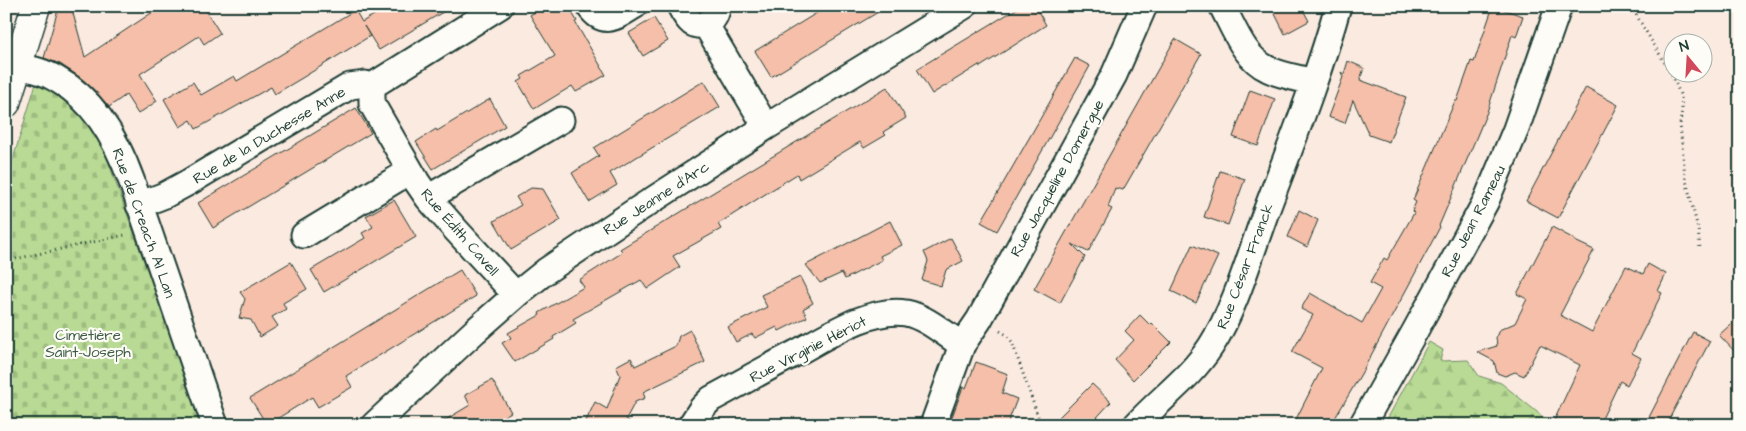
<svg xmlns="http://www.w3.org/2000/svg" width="1746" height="431" viewBox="0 0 1746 431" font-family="'Architects Daughter',sans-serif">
<defs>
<pattern id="forest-firs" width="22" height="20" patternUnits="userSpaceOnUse" patternTransform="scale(1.25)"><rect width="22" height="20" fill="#b8da94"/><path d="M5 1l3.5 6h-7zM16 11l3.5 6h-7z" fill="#9ebc80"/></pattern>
<pattern id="cemetery-stones" width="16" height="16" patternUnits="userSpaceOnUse" patternTransform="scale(1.25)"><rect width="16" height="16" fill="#b8da94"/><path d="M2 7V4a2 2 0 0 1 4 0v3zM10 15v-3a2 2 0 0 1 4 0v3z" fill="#9ebc80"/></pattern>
</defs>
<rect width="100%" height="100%" fill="#fbeae0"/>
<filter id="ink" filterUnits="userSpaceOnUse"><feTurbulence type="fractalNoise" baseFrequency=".02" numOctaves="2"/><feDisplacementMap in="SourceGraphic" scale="10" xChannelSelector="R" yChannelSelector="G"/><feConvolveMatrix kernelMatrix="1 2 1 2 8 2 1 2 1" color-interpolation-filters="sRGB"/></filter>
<g filter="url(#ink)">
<path fill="url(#forest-firs)" stroke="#6c8c64" d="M1429 342 1443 350 1440 361 1468 360 1479 376 1501 383 1547 420 1549 425H1384Z"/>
<path fill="url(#cemetery-stones)" stroke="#6c8c64" d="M37 80 80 109 103 147 203 425H6V182Z"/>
<path fill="#f5bfa9" stroke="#1f3d34" d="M59 6H71L85 57 162 6H203L220 33 204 44 199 36 140 74 157 101 138 114 126 95 109 107 94 90 81 78 60 64 44 58Z
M389 6H453L379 50 364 26 370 36 302 78 275 94 271 87 196 129 191 120 180 127 164 99 193 82 201 95 234 76 237 81 355 10 362 22Z
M545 6H568L577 21 575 22 606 75 576 92 572 86 534 109 518 82 523 79 521 76 555 56 530 15Z
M828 6H888L771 77 755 51Z
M1021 6H1035L1046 25 980 67 979 65 932 94 917 69Z
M1271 6H1301L1309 21 1285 34Z
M1493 6 1523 16 1516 37 1512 35 1487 112 1439 226 1440 227 1361 374 1331 425H1293L1322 368 1292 352 1313 315 1301 309 1310 293 1362 323 1381 289 1370 283 1384 258 1387 260 1414 213 1412 211 1416 202 1413 200 1455 101H1457L1471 61 1474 62Z
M654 18 668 41 643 56 629 33Z
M1175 39 1201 54 1123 190 1115 188 1108 207 1112 209 1088 252 1072 244 1085 257 1060 303 1034 289Z
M1075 58 1090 66 997 231 981 222Z
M1348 61 1364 68 1360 80 1406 97 1389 142 1369 135 1353 100 1345 123 1328 117 1343 77 1341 72 1344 74Z
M704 81 720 107 610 173 617 185 589 202 572 173 599 156 594 148Z
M887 87 906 118 883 132 886 135 864 148 860 142 799 179 797 174 718 224 721 229 673 256 680 267 647 289 641 280 573 319 576 323 553 337 554 339 515 362 502 343 511 338 508 333 540 315 539 313 584 287 579 280 623 252 620 249Z
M1586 87 1618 105 1558 218 1526 201Z
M1250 90 1275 99 1258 146 1233 137Z
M490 99 505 126 433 169 416 142 436 129 437 131Z
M356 108 371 133 213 228 198 203Z
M1220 171 1245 179 1228 225 1204 217Z
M531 188 543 189 561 220 511 250 494 221 521 205 516 197Z
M394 200 416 237 324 292 311 270 365 238 362 233 373 227 366 216Z
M1299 210 1318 220 1307 247 1288 237Z
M890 221 902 245 880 256 882 260 845 279 842 273 820 283 806 265Z
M1552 227 1574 239 1575 241 1594 250 1560 315 1592 332 1626 266 1643 274 1648 264 1666 274 1658 291 1662 293 1632 353 1641 358 1627 385 1620 381 1599 425H1552L1580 365 1540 345 1524 376 1515 372 1505 376 1497 373 1494 361 1477 352 1497 346 1496 337 1499 330 1515 323 1527 299 1517 294Z
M951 238 963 261 946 270 941 286 922 280 928 261 924 252Z
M1192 245 1218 256 1196 303 1171 291Z
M291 262 307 289 283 303 286 309 272 317 278 326 260 337 251 320 239 318 245 299 240 292Z
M460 270 476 296 346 376 352 387 318 407 312 397 267 425 250 398Z
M800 277 813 303 803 309 807 317 779 331 777 327 755 338 752 334 736 342 728 327 767 307 761 295Z
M1140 315 1150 325 1152 323 1171 342 1133 380 1115 360 1134 340 1125 331Z
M1740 316V357L1719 335Z
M690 330 705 362 643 392 645 398 635 402 626 419 635 425H584L595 402 607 409 620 375 616 366 631 358 635 366 676 346 679 336Z
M1693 332 1710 341 1666 425H1645Z
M976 362 1008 374 1002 393 1017 399 1007 425H949L963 387 966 388Z
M492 380 511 412 490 425H437L470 405 465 395Z
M1092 384 1111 402 1090 425H1051Z"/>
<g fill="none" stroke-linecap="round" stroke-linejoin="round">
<defs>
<path id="minor" d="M589 6C604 28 617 16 634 6
M680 6C683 12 687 19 692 23 704 30 718 19 717 6
M1222 6C1234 28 1244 58 1268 69 1282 76 1299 78 1314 82
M706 25 766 127
M18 66C32 69 46 72 58 80 96 101 118 143 132 182L215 425
M372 86V104L417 182 428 198 456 230 516 295
M428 198 561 120
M139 205 165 195 189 182 350 86 365 84 372 86 500 6
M304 235 410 171
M374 425 475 331 516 295 546 271 634 212 766 127 964 6
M691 425 702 408 711 399C739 384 767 368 796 353 826 337 870 307 906 313 926 317 945 334 962 345
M933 425 962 345 979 320 1114 75 1144 6
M1136 425C1161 398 1191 377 1211 346 1234 311 1250 256 1264 217 1290 147 1318 78 1338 6
M1362 425 1415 331 1486 201 1516 129 1559 6"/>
<path id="secondary" d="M6 103 36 6"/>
</defs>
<use href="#minor" stroke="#1f3d34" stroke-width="29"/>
<use href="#secondary" stroke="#1f3d34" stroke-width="31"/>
<path stroke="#1f3d34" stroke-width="3" stroke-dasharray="1 4" stroke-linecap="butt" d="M1631 6 1673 77 1681 97 1682 108 1680 124 1685 176 1698 229 1700 249
M6 261 125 235
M1000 331 1007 335 1012 342 1041 425"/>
<use href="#minor" stroke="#fdfcf7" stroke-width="25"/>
<use href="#secondary" stroke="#fdfcf7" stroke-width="28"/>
</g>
</g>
<g text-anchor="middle" stroke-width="4.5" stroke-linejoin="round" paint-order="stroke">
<g font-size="15" fill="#1f3d34" stroke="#fdfcf7">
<text transform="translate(269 135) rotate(-31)" y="5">Rue de la Duchesse Anne</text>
<text transform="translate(1057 178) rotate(-61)" y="5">Rue Jacqueline Domergue</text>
<text transform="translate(656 198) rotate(-33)" y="5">Rue Jeanne d'Arc</text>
<text transform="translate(1473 221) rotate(-63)" y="5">Rue Jean Rameau</text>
<text transform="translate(144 223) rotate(70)" y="5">Rue de Creac'h Al Lan</text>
<text transform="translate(460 232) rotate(49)" y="5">Rue Édith Cavell</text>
<text transform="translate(1245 266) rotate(-69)" y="5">Rue César Franck</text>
<text transform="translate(808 349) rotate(-27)" y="5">Rue Virginie Hériot</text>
</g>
<g font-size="15" fill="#3e5c47" stroke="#fdfcf7">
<text x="88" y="340">Cimetière<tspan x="88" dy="17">Saint-Joseph</tspan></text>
</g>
</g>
<rect width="1746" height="431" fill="none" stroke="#fdfcf7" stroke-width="25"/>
<rect x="12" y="12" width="1721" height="406" fill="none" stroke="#1f3d34" stroke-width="2" filter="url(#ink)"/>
<g transform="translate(1688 58) rotate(342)"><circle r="24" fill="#fdfcf7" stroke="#a4b0a9"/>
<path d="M0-4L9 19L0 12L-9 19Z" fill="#d1495b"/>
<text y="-8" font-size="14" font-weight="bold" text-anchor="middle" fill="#1f3d34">N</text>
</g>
</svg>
